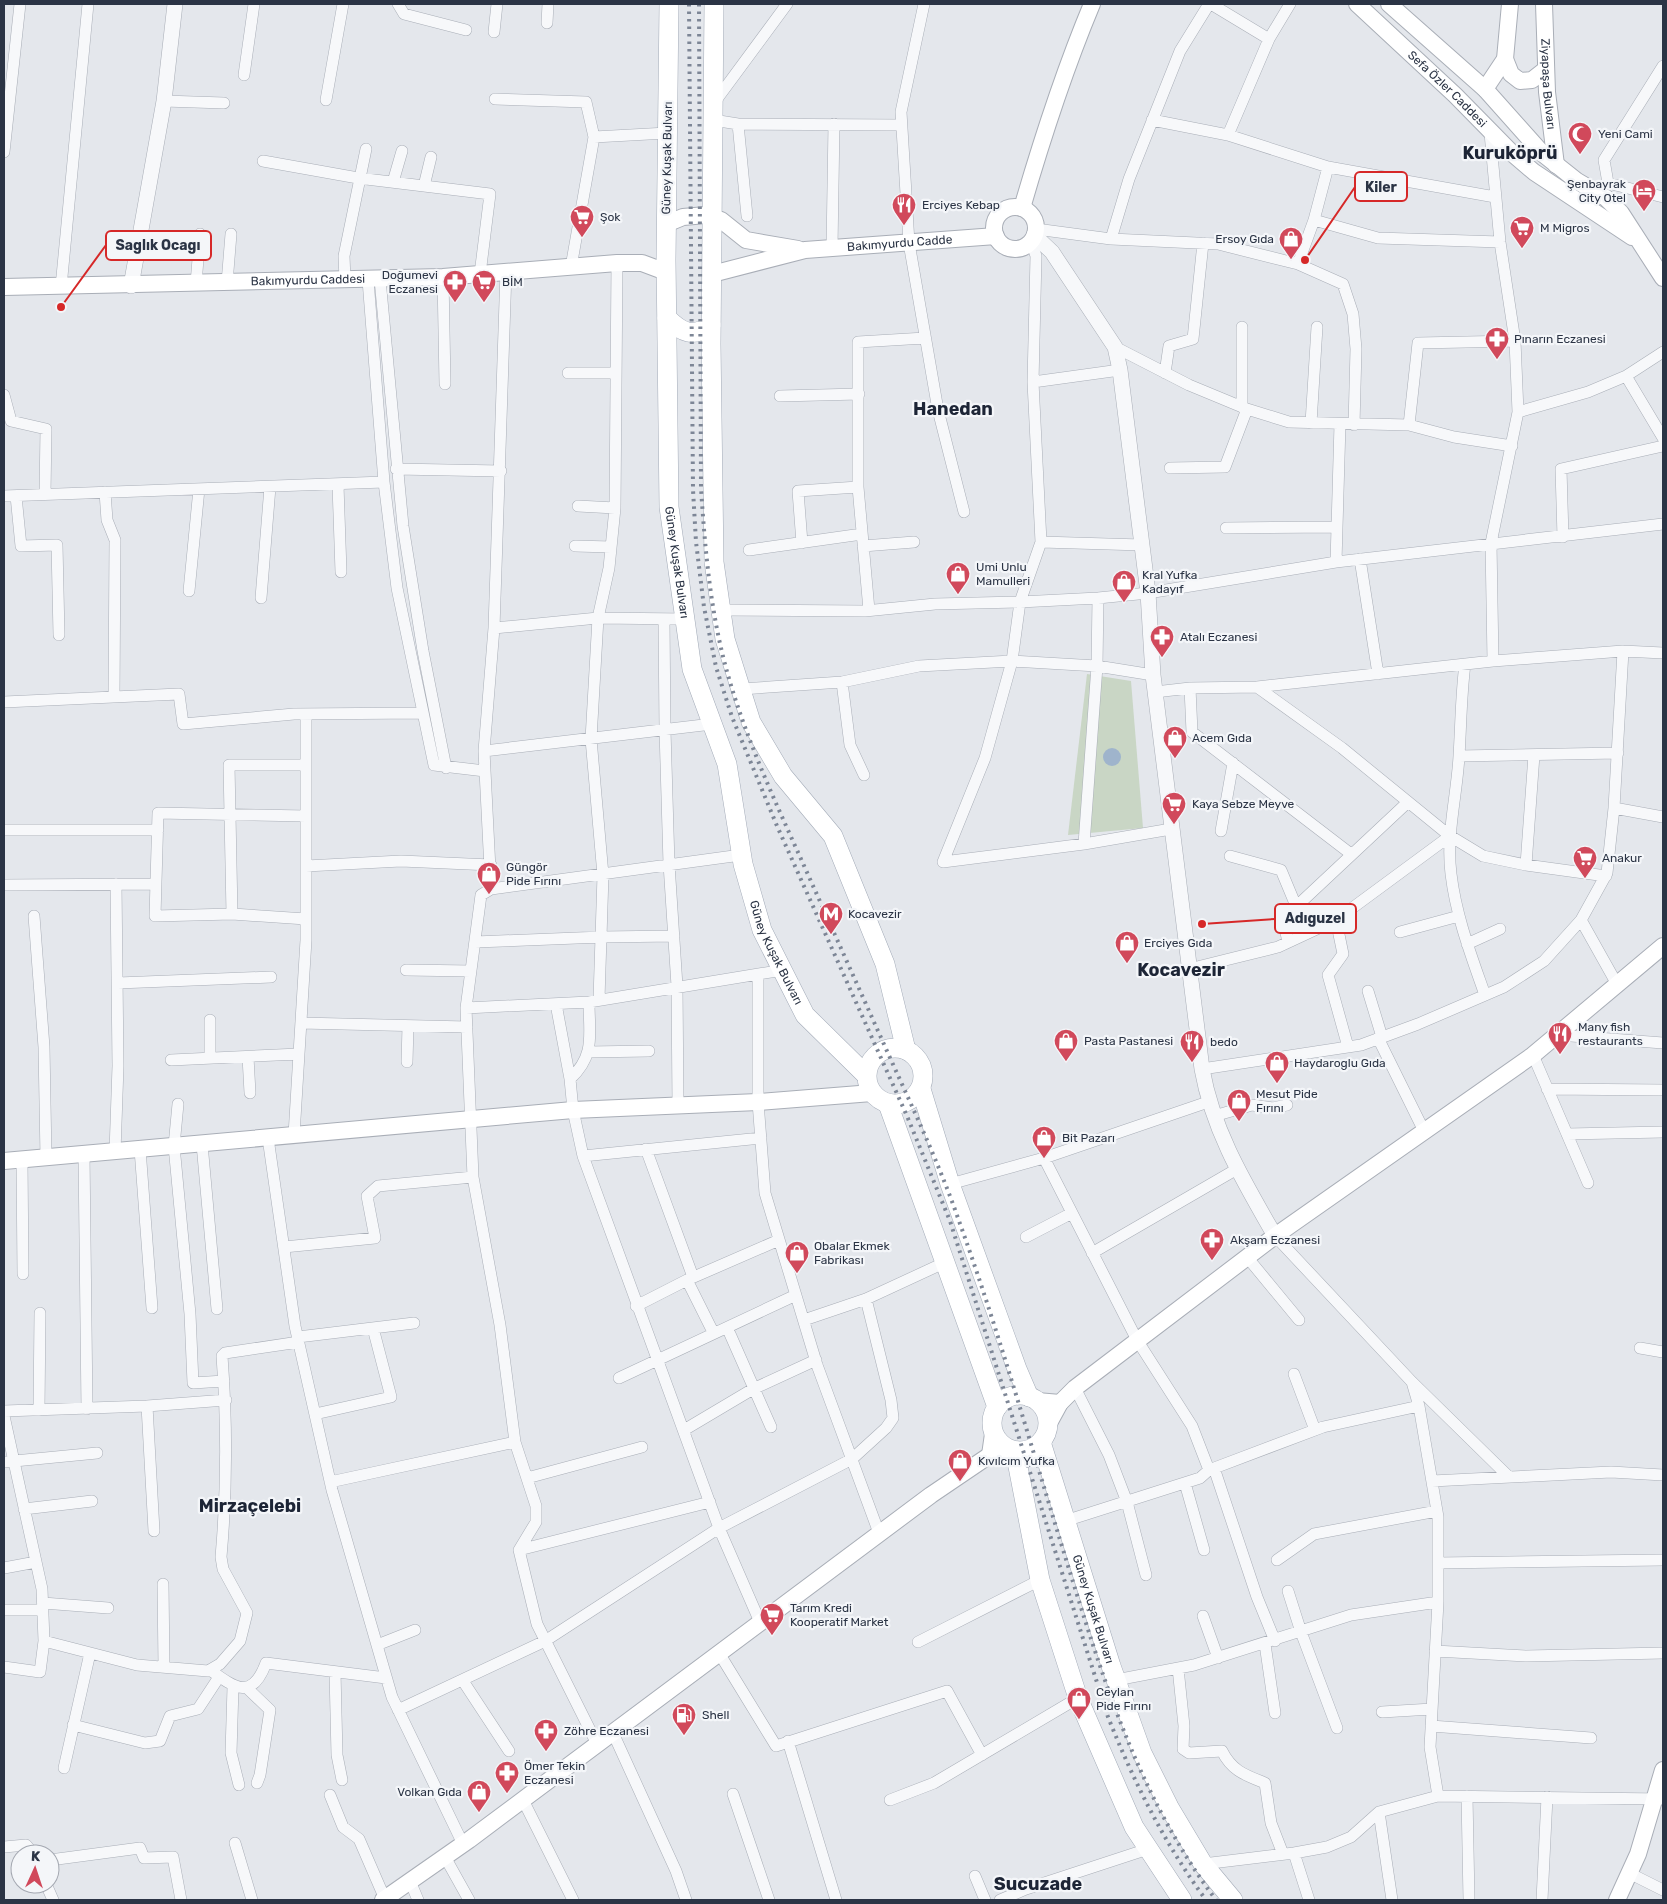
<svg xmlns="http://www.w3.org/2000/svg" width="1667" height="1904" viewBox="0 0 1667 1904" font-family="Rubik,sans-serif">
<rect width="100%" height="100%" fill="#e4e7ec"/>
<path fill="#c9d6c5" d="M1087 674 1131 681 1143 828 1068 835Z"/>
<path fill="#9fb4cc" d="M1103 757a9 9 0 1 1 18 0a9 9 0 1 1-18 0Z"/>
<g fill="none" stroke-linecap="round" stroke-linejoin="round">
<defs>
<path id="minor" d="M398 4 404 14 466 30
M924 4 901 112 909 243 938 410 964 512
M1211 4 1269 39
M547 23 548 4
M494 32 497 4
M1663 66 1604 160 1608 183 1663 197
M244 75 254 4
M495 99 586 102 594 137 571 267
M326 100 343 4
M164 101 224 103
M714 103 787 4
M713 120 738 124 901 125
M1152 120 1228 135 1328 167 1495 197
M738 124 747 216
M1490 133 1500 242 1515 341 1518 412 1491 543 1493 661
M1228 135 1269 39 1290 4
M594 137 667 133
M4 152 20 4
M263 161 358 178 490 194 480 274
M393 182 402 151
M424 186 431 157
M1314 220 1378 238 1500 242
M1036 229 1111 239 1218 244 1298 264 1343 284 1353 314 1356 349 1354 425
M1111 239 1129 179 1180 51 1209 4
M1031 241 1036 256 1033 382 1041 542 1020 602 1012 661 985 758 943 862 1084 844 1171 829
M832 248 834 124
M1298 264 1314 220 1328 167
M506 271 494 628 484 751 491 889 481 895 466 1008 473 1177 500 1325 515 1442 536 1506V1522L519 1550 537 1624 597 1744
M443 277 445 384
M380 279 403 526 423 651 446 768
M345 280 344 256 366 149
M368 280 384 482 397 588 434 765 485 771
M227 283 231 234
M196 284 200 234
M61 287 88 4
M1115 347 1189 385 1247 409 1289 422 1409 425 1454 437 1512 446
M568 373H616
M1165 373 1169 346 1193 339 1203 243
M1626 376 1663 438
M1033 382 1120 370
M4 395 11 421 46 429 45 494
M780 396 859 394
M1242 407V327
M1518 412 1588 392 1626 376 1663 352
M1311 423 1317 327
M1409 425 1418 343 1515 341
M1170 468 1225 467 1247 409
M396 469 501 471
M338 485 341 572
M105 492 107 520 115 540 114 697
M4 496 384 482
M16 496 21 546 57 545 59 635
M578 506 615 508
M1226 528 1337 527
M1563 537 1561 469 1663 446
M1041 542 1142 545
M802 543 798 491 858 487
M575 546 611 547
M863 546 914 542
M749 550 862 534
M1360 559 1378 674
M1336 562 1340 424
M189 591 199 489
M261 598 270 487
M721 610 865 611 935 604 1020 602 1098 598 1148 593 1336 562 1663 524
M869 610 858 487V342L925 338
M664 620 665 730 669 864 677 986 678 1104
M494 628 598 618 685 619
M1465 664C1461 695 1461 725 1459 756 1457 795 1446 834 1451 874 1456 916 1471 955 1485 995
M842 682 850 745 864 775
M1257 687 1342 748 1450 836 1483 856 1526 865 1606 876
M1190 688 1192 732 1351 854
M741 689 842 682 919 666 1012 661 1097 666 1153 675
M1155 692 1190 688 1257 687 1493 661 1623 651 1663 653
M4 702 179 694 183 724 294 714 423 713
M484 751 712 724
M1459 756 1618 753
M306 765H229L232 914 306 919
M1614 808 1663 817
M4 830H158
M1221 831 1233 763
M1084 844 1097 666 1098 598
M1230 856 1281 870 1296 906
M1526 865 1534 755
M306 866 401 861 491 865
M4 885 156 884
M491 889 741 855
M232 914 155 916 158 813 306 816
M34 916 44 1047 46 1158
M1336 920 1343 954 1328 975 1348 1047
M1581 920 1618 986
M1400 932 1459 916
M475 942 602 937 674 936
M1288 942 1283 919 1408 802
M1467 944 1500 929
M1189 969 1278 947 1336 920 1450 836
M406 970 471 971
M758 974V1102L765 1193 817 1365 879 1533
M118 983 271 977
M1368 991 1382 1037
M599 999 603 875 591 739 598 618 609 568 615 508 617 263
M556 1004 570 1079 573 1110 583 1156 719 1528 760 1622
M466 1008 589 1002 783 970
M210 1020V1058
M301 1023 467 1027
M1558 1035 1663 1043
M1378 1038 1424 1131
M589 1052 649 1051
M1533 1055 1588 1183
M248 1057 250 1093
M171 1060 299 1054
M407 1062 408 1026
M1202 1069 1361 1045 1418 1024 1504 987 1544 961 1581 920 1607 873 1614 808 1623 651
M570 1079C596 1055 589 1034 589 1002
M1547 1089 1663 1090
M178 1104 174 1146 190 1314 193 1383 224 1381
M1214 1116 1252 1105 1273 1108 1287 1105
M1567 1134 1663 1132
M294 1135 306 940V714
M268 1138 295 1326 332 1490 392 1697 463 1844
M202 1144 217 1309
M140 1149 152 1308
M646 1149 693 1277
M115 1152 118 1066 116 884
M84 1154 87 1409
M583 1156 761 1138
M1044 1158 1137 1340 1192 1426 1209 1470
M22 1160 23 1274
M950 1184 1044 1158 1208 1102
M1275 1236 1412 1382 1509 1477
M1026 1237 1072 1213
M284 1247 375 1238 367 1196 378 1186 473 1177
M1092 1253 1237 1169
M1247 1257 1299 1320
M636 1306 687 1280
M804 1320 866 1299 946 1262
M713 1332 687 1280 779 1240
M730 1334 771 1427
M298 1337 414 1323
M1640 1348 1663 1352
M1294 1374 1315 1430
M619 1378 796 1295
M1412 1382 1419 1406 1438 1517V1602L1430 1747 1438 1796
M1075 1388 1109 1455 1127 1502 1146 1575
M147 1406 226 1400
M39 1410 40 1313
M4 1411 147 1406 154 1531
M315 1414 391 1397 373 1328
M4 1416 42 1589 44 1641 40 1672 4 1667
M684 1430 753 1389 816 1360
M4 1462 97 1453
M1214 1468 1257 1597 1275 1641
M527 1478 642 1447
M1432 1481 1611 1472 1663 1475
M330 1482 515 1442
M1185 1483 1204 1550
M24 1509 92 1501
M1065 1521 1200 1478 1209 1470 1323 1427 1419 1406
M519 1550 710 1502
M1277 1560 1314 1534 1437 1511
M1438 1563 1663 1560
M4 1568 36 1562
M163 1584 164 1667
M1288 1591 1301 1632 1337 1728
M43 1603 108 1608
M4 1610H43
M1203 1616 1218 1658
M44 1641 137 1665 208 1671 220 1664 240 1641 247 1613 223 1569 221 1557C227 1489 227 1423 222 1356L225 1353 299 1342
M918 1642 1040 1580
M1265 1644 1275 1713
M377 1645 415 1630
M1435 1651 1526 1656 1663 1653
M719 1653 776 1746 947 1691 982 1755
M1178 1668 1184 1726 1183 1749 1189 1753 1222 1751C1232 1771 1245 1775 1265 1783L1271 1823 1283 1854
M210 1670C235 1688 252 1701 266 1663L386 1678
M335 1672 337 1755 342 1780
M1116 1680 1194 1665 1351 1615 1438 1602
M463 1681 509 1751
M233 1687 231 1753 239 1785
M247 1688 270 1710 260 1775 257 1783
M398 1710 545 1641 719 1528 852 1459 886 1428 893 1418 891 1400 866 1299
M1382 1712 1432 1709
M73 1725 145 1743 160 1741 170 1716 198 1709 219 1677
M1431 1726 1591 1738
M613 1733 676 1871 686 1900
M788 1741 836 1900
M64 1768 90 1653
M733 1794 769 1900
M330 1795 343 1827 359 1839 385 1899
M1467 1796 1469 1900
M523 1800 573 1900
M890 1800 934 1783 1078 1698
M1379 1812 1392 1900
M235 1843 252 1900
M4 1847 26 1845 34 1854
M1294 1853 1309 1900
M445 1857 469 1900
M50 1860 140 1848 144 1858 173 1857 181 1900
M1203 1864 1294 1853 1327 1847 1351 1837 1379 1812 1438 1796 1663 1799
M1629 1873 1663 1890
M975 1876 985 1900
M410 1881 418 1900
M46 1884 53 1900
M1000 1900 1026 1889 1148 1849
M1542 1900 1547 1797"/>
<path id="tertiary" d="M1034 235 1052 252 1115 347 1120 370 1148 593 1153 675 1202 1069C1213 1131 1244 1182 1275 1236
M131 286 164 101 175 4"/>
<g id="secondary">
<path id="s1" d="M1357 4 1455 95 1514 155 1534 172 1632 237"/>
<path d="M1389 4 1485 89 1543 154 1577 181 1606 198 1621 213 1663 278"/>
<path id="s2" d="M1544 4 1547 92 1556 165"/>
<path d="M1505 59 1511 74 1520 81 1532 80 1546 69"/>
<path d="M1485 89 1505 59 1510 4"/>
<circle cx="1015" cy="228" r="21"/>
<path d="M1022 208C1042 139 1064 71 1092 4"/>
<path d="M666 224 683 217 706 215 721 220 746 240 798 249"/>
<path id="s3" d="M712 274 805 250 996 236"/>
<path id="s4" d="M4 287 443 277 617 263H642L666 272"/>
<path d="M4 1161 573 1110 758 1102 872 1093"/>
<path d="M1037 1401 1060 1403"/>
<path d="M1048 1425 1060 1403 1075 1388 1275 1236 1533 1055 1663 946"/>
<path d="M990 1455 993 1434"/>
<path d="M383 1900 469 1840 931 1495 990 1455 1006 1448"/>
<path d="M1617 1900 1638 1854 1663 1770"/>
</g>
<g id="primary">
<path id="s5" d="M669 4 666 260 669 507 692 669 727 764 743 864 762 930 805 1015 866 1075"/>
<path d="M714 4 711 344 714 562 725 639 751 722 783 776 833 836 885 964 906 1050"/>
<path d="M667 318C682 333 693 338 711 325"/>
<circle cx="895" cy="1076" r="28"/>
<path d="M921 1089 950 1184 1017 1369 1029 1397"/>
<path d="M888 1104 997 1407"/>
<circle cx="1020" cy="1423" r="28"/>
<path id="s6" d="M1041 1442 1111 1666 1142 1753 1169 1807 1203 1864 1233 1900"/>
<path d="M1015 1451 1040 1580 1078 1698 1134 1827 1182 1900"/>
</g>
</defs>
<use href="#minor" stroke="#a9aeb7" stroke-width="12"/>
<use href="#tertiary" stroke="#a9aeb7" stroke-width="16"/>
<use href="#secondary" stroke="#a9aeb7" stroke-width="18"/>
<use href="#primary" stroke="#a3abb8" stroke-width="20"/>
<use href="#minor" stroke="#f7f8fa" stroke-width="11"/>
<use href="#tertiary" stroke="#f7f8fa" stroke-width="15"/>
<use href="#secondary" stroke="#fff" stroke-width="16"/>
<use href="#primary" stroke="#fff" stroke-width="19"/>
<path stroke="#7d8696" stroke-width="4" stroke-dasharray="2.5 5" stroke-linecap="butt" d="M689 4 693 490 696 542 704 607 716 667 732 717 777 826 907 1116 950 1221 1108 1717C1134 1782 1164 1843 1206 1900
M699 4 701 488C705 548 710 609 726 668 744 734 773 797 801 859 831 926 861 993 891 1060 915 1113 940 1166 959 1221 1000 1335 1033 1453 1069 1569 1106 1688 1140 1798 1216 1900"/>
</g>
<defs>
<symbol id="mosque-pin" viewBox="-11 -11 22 30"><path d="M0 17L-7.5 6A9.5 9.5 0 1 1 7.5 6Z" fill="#d1495b" stroke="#f4f6f9"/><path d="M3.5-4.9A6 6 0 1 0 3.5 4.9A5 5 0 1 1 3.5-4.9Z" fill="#fff"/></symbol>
<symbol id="hotel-pin" viewBox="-11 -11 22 30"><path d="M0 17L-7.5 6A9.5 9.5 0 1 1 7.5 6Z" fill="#d1495b" stroke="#f4f6f9"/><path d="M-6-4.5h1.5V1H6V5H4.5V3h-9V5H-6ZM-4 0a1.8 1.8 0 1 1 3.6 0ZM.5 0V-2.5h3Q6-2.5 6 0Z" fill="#fff"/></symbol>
<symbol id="restaurant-pin" viewBox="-11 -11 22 30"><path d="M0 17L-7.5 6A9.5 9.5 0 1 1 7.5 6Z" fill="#d1495b" stroke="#f4f6f9"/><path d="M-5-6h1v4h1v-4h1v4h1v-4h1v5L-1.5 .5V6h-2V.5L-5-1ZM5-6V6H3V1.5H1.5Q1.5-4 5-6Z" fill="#fff"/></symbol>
<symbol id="supermarket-pin" viewBox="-11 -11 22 30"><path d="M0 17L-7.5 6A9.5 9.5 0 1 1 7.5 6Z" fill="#d1495b" stroke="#f4f6f9"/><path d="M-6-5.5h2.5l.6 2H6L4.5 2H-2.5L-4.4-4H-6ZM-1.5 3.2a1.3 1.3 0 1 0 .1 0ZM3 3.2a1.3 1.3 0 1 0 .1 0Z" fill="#fff"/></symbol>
<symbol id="shop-pin" viewBox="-11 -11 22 30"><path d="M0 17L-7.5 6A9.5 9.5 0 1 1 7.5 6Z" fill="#d1495b" stroke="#f4f6f9"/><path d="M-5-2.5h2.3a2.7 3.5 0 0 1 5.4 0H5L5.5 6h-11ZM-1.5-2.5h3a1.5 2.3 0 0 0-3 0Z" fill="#fff"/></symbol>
<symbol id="pharmacy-pin" viewBox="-11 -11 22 30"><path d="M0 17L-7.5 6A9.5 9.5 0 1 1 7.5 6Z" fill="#d1495b" stroke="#f4f6f9"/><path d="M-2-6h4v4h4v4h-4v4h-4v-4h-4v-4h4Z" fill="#fff"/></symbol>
<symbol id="metro-pin" viewBox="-11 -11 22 30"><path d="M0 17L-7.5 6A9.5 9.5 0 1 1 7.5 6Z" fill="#d1495b" stroke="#f4f6f9"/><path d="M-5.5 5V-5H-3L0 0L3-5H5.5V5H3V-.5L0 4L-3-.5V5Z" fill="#fff"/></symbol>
<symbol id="fuel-pin" viewBox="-11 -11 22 30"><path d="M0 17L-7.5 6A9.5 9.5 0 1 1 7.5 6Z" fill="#d1495b" stroke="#f4f6f9"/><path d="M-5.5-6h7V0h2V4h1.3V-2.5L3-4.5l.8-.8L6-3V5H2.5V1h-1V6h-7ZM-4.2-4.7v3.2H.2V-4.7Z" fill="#fff"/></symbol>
</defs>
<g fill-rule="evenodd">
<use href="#mosque-pin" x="1566" y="120" width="28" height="38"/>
<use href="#hotel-pin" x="1630" y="177" width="28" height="38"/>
<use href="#restaurant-pin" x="890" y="191" width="28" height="38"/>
<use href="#supermarket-pin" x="568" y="203" width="28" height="38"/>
<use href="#supermarket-pin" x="1508" y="214" width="28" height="38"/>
<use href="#shop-pin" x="1277" y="225" width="28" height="38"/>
<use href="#pharmacy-pin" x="441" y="268" width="28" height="38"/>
<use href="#supermarket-pin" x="470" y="268" width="28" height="38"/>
<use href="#pharmacy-pin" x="1483" y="325" width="28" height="38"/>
<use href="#shop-pin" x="944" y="560" width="28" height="38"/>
<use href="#shop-pin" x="1110" y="568" width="28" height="38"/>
<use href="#pharmacy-pin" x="1148" y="623" width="28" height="38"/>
<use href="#shop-pin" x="1161" y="724" width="28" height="38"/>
<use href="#supermarket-pin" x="1160" y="790" width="28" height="38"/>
<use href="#supermarket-pin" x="1571" y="844" width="28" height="38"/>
<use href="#shop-pin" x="475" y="860" width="28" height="38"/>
<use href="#metro-pin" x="817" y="900" width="28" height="38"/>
<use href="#shop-pin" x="1113" y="929" width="28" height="38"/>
<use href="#restaurant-pin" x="1546" y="1020" width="28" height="38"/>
<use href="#shop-pin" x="1052" y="1027" width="28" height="38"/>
<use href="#restaurant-pin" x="1178" y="1028" width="28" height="38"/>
<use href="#shop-pin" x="1263" y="1049" width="28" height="38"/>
<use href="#shop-pin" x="1225" y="1087" width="28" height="38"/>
<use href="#shop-pin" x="1030" y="1124" width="28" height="38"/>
<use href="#pharmacy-pin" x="1198" y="1226" width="28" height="38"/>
<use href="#shop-pin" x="783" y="1239" width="28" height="38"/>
<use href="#shop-pin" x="946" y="1447" width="28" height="38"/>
<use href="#supermarket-pin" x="758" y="1601" width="28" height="38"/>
<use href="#shop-pin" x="1065" y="1685" width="28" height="38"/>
<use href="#fuel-pin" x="670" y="1701" width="28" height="38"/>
<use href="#pharmacy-pin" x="532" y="1717" width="28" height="38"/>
<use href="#pharmacy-pin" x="493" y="1759" width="28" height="38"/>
<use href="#shop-pin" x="465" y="1778" width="28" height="38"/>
</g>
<g text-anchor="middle" stroke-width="4.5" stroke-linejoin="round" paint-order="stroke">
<g font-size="12" fill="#2b3445" stroke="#f4f6f9">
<text dy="4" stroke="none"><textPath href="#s2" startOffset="80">Ziyapaşa Bulvarı</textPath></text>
<text dy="4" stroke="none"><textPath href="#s1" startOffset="124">Sefa Özler Caddesi</textPath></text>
<text transform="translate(667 158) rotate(-89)" y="4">Güney Kuşak Bulvarı</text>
<text dy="4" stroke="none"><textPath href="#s3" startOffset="191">Bakımyurdu Cadde</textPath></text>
<text dy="4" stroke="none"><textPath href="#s4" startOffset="304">Bakımyurdu Caddesi</textPath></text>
<text dy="4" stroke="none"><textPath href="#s5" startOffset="559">Güney Kuşak Bulvarı</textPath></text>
<text dy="4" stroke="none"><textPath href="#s5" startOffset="964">Güney Kuşak Bulvarı</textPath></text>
<text dy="4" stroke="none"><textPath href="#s6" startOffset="175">Güney Kuşak Bulvarı</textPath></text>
</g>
<g font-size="12" fill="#2b3445" stroke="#f4f6f9" text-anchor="start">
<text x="1598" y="138">Yeni Cami</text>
<text x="1626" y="188" text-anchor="end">Şenbayrak<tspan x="1626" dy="14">City Otel</tspan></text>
<text x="922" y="209">Erciyes Kebap</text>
<text x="600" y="221">Şok</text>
<text x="1540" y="232">M Migros</text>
<text x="1274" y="243" text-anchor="end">Ersoy Gıda</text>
<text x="438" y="279" text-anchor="end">Doğumevi<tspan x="438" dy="14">Eczanesi</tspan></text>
<text x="502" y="286">BİM</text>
<text x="1514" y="343">Pınarın Eczanesi</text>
<text x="976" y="571">Umi Unlu<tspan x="976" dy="14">Mamulleri</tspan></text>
<text x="1142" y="579">Kral Yufka<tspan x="1142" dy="14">Kadayıf</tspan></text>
<text x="1180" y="641">Atalı Eczanesi</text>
<text x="1192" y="742">Acem Gıda</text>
<text x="1192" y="808">Kaya Sebze Meyve</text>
<text x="1602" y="862">Anakur</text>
<text x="506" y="871">Güngör<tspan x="506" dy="14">Pide Fırını</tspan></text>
<text x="848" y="918">Kocavezir</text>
<text x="1144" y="947">Erciyes Gıda</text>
<text x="1578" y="1031">Many fish<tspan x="1578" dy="14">restaurants</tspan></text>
<text x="1084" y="1045">Pasta Pastanesi</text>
<text x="1210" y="1046">bedo</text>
<text x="1294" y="1067">Haydaroglu Gıda</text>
<text x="1256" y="1098">Mesut Pide<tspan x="1256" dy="14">Fırını</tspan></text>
<text x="1062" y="1142">Bit Pazarı</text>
<text x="1230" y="1244">Akşam Eczanesi</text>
<text x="814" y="1250">Obalar Ekmek<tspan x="814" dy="14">Fabrikası</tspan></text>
<text x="978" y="1465">Kıvılcım Yufka</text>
<text x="790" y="1612">Tarım Kredi<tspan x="790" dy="14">Kooperatif Market</tspan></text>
<text x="1096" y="1696">Ceylan<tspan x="1096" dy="14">Pide Fırını</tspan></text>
<text x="702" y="1719">Shell</text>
<text x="564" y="1735">Zöhre Eczanesi</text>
<text x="524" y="1770">Ömer Tekin<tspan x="524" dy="14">Eczanesi</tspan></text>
<text x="462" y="1796" text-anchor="end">Volkan Gıda</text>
</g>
<g font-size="18" font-weight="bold" fill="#1d2536" stroke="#f4f6f9">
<text x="1510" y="159">Kuruköprü</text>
<text x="953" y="415">Hanedan</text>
<text x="1181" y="976">Kocavezir</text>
<text x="250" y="1512">Mirzaçelebi</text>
<text x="1038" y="1890">Sucuzade</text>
</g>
</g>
<path fill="none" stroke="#d62828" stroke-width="2" d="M1305 260L1355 187M61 307L106 245M1202 924L1275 919"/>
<g fill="#d62828" stroke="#f4f6f9" stroke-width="2">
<circle cx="1305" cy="260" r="5"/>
<circle cx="61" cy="307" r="5"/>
<circle cx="1202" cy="924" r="5"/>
</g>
<g fill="#f4f6f9" stroke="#d62828" stroke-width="2">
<rect x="1355" y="172" width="52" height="29" rx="5"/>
<rect x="106" y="231" width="105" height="29" rx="5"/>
<rect x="1275" y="904" width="81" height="29" rx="5"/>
</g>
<g font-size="14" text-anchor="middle" font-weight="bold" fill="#2b3445">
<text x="1381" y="192">Kiler</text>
<text x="158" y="250">Saglık Ocagı</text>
<text x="1315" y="923">Adıguzel</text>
</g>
<rect width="1667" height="1904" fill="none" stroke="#2b3445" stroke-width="10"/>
<g transform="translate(35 1869) rotate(3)"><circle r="24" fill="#f4f6f9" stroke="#a4a8b1"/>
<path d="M0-4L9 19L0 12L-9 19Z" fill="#d1495b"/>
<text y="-8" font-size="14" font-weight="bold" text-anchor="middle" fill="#2b3445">K</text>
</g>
</svg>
